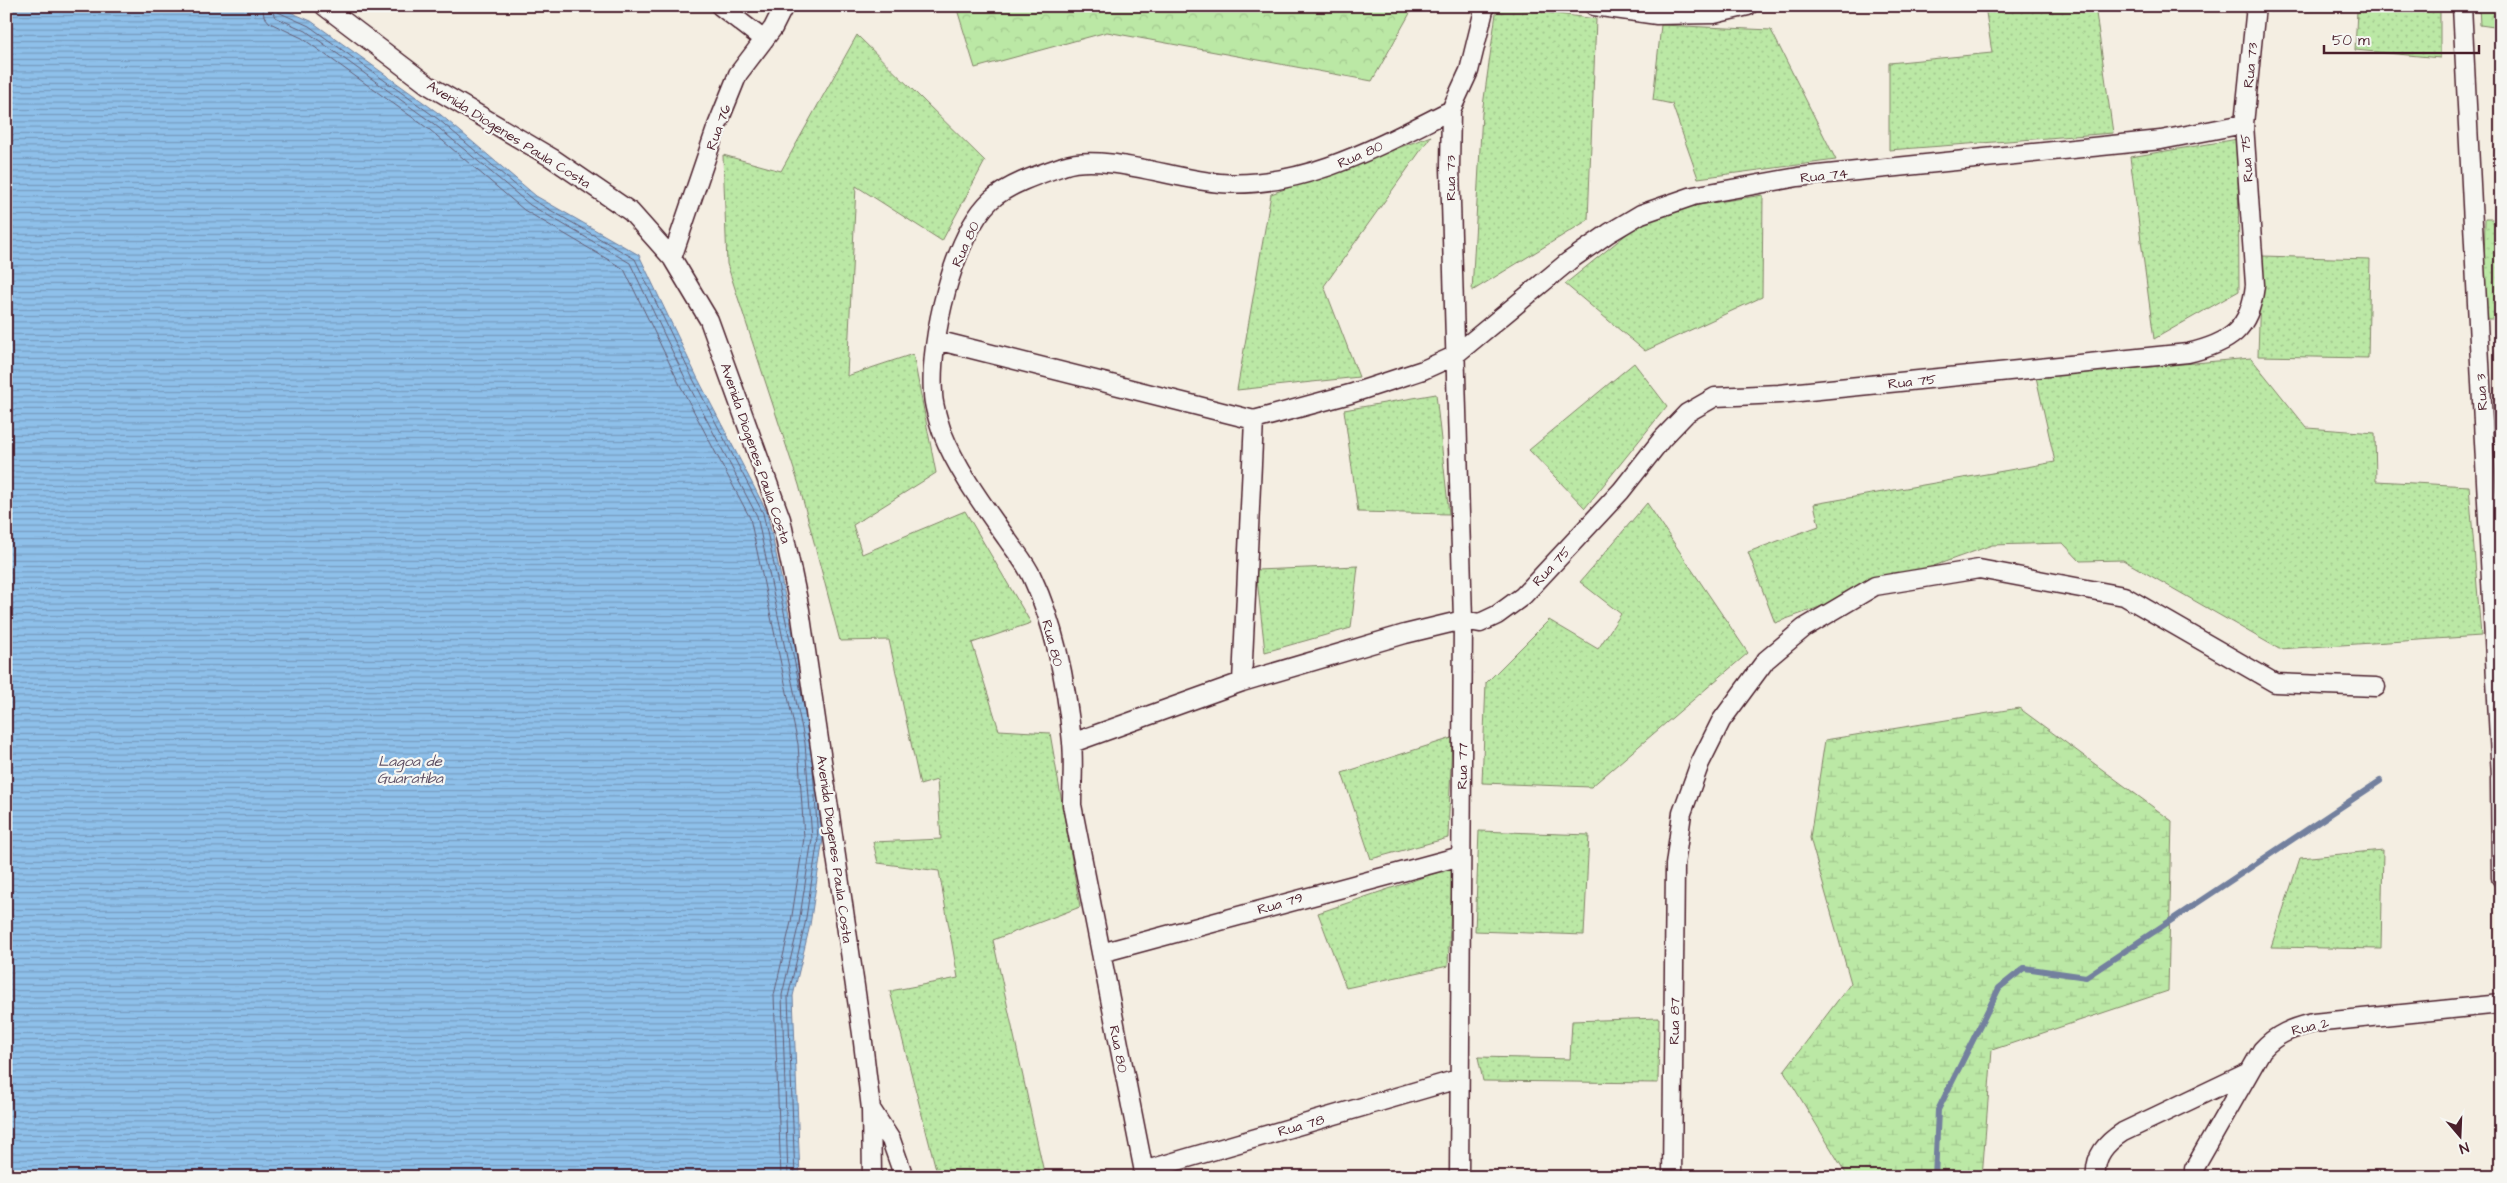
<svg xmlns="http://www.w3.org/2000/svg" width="2507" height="1183" viewBox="0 0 2507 1183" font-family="'Architects Daughter',sans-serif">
<defs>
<pattern id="grass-dots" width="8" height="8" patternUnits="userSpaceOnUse" patternTransform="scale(1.25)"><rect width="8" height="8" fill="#bbe8a5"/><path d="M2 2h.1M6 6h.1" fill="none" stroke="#a2c78e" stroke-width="1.8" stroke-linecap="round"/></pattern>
<pattern id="forest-crowns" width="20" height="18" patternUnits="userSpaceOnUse" patternTransform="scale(1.25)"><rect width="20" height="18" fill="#bbe8a5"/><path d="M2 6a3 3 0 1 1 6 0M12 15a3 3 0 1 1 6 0" fill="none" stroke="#a2c78e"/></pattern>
<pattern id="wetland-marsh" width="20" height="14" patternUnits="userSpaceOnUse" patternTransform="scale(1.25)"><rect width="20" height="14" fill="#bbe8a5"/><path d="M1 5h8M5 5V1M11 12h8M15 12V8" fill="none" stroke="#a2c78e"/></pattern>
<pattern id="water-rules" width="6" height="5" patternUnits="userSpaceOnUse" patternTransform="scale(1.25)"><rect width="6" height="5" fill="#8ec0ea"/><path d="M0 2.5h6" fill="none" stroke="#769bbe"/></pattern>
</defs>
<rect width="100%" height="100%" fill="#f4eee2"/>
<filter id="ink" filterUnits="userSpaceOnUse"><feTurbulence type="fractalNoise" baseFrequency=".02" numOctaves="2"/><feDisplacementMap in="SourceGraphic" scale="10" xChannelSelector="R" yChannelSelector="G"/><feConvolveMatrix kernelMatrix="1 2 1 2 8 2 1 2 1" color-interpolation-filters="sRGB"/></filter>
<g filter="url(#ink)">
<path fill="url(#grass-dots)" stroke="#828468" d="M1497 6 1596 19 1588 220 1472 291 1482 113Z
M1985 6H2095L2113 133 1889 150V63L1992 53Z
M2269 6H2440V58L2355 50 2357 11 2269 12Z
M1661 25 1771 30 1836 160 1698 178 1672 104 1653 100Z
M857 35 985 161 942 241 856 186 847 376 913 354 936 473 853 525 862 554 965 511 1031 623 972 643 999 730 1050 733 1080 907 993 940 1045 1177H938L890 991 958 978 939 871 878 863 873 842 941 839 937 780 920 785 889 640 840 641 799 485 727 264 723 155 781 171Z
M1431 136 1324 286 1359 377 1237 390 1271 194Z
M2238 139 2239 291 2154 339 2130 157Z
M1763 195 1762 297 1645 351 1565 284 1654 212Z
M2485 219H2501V319H2483Z
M2261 256 2370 259 2368 358 2258 356Z
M2251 358 2307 428 2375 433 2376 481 2469 486 2481 636 2279 649 2123 560 2080 561 2063 543 1992 545 1775 623 1748 552 1819 526 1814 504 2055 462 2036 377Z
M1634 363 1667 406 1585 508 1529 450Z
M1436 394 1449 514 1358 512 1344 410Z
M1647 503 1748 653 1591 787 1482 783 1486 683 1549 620 1598 649 1621 614 1580 582Z
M1358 566 1351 628 1265 652 1256 570Z
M1452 738 1448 838 1371 859 1342 773Z
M1479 831 1589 835 1584 935 1475 931Z
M2383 850 2381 949 2271 947 2300 858Z
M1453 867 1448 966 1346 988 1318 913Z
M1659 1018 1658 1083 1483 1081 1478 1057 1570 1059 1572 1021Z"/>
<path fill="url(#forest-crowns)" stroke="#828468" d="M956 6H1414L1372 81 1107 32 975 68Z
M2479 6H2501V28L2480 25Z"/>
<path fill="url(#wetland-marsh)" stroke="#828468" d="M2019 708 2172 821 2168 991 1992 1050 1982 1177H1848L1784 1071 1851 983 1810 838 1825 740Z"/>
<path fill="url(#water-rules)" stroke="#73809e" d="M6 6H276L311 21 441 115 536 196 639 255 697 377 767 512 816 742 823 839 810 925 793 996 800 1177H6Z"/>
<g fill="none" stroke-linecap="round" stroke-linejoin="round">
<path stroke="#655f77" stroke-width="1" d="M262 6 264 16 270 23 302 38 430 130 524 210 624 269 680 385 750 518 798 744 804 838 791 922 774 995 781 1177
M270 6 275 17 306 31 434 124 530 205 630 263 687 382 757 516 805 743 812 839 799 923 782 995 788 1177
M276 6 278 12 309 26 438 119 533 200 635 259 693 379 763 513 804 706
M795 1177 788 997 805 924 818 839 813 769"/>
<path stroke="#73809e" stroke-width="6" d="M1935 1177 1938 1110 1999 988 2024 968 2086 977 2380 781"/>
<defs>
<path id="street" d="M324 6 428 85 552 158 631 212 672 258 709 320 781 519 800 610 862 1034 871 1109 872 1177
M720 6 764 40
M1594 6 1657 15 1714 14 1748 6
M2462 6 2501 778
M672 258 717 126 738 74 773 28 784 6
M936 340 1254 420 1350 394 1423 370 1454 356 1569 261 1609 233 1641 214 1693 196 1798 177 2161 140 2244 124
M1242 682 1254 420
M1072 743 1242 682 1405 634 1463 620 1480 623 1497 615 1523 596 1621 491 1662 439 1687 413 1715 397 1779 394 2188 353C2230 343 2250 330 2255 285L2244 124 2256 6
M2500 778 2501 878
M1101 953 1461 856
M871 1109 891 1140 904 1177
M2194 1169 2262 1050C2276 1034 2293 1028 2313 1023L2501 1004
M1143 1171 1458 1079
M1145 1177 1072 805C1072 784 1074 763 1072 742 1067 688 1055 626 1032 577 1026 563 1015 551 1007 539 983 505 957 470 942 432 938 420 933 405 933 393 929 341 953 236 991 200 1009 184 1040 174 1063 166 1103 152 1176 180 1220 183 1304 189 1379 146 1451 110
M1459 1177 1463 620 1450 167 1451 110 1469 71 1485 6
M1672 1177 1675 865 1682 813 1700 763 1721 721 1766 660 1804 628 1875 586 1979 569 2124 596 2275 683 2376 687
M2096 1177C2094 1156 2106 1143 2123 1132L2249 1072"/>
</defs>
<use href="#street" stroke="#4a1f2b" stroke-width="21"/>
<use href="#street" stroke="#f6f6f2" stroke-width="18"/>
</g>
</g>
<g text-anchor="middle" stroke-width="4.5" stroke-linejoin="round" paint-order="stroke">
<g font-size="14" fill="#4a1f2b" stroke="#f6f6f2">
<text transform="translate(2250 65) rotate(-84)" y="5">Rua 73</text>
<text transform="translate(718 127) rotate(-70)" y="5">Rua 76</text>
<text transform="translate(509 134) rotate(32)" y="5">Avenida Diogenes Paula Costa</text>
<text transform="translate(1360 154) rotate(-24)" y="5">Rua 80</text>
<text transform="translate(2246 158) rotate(-94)" y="5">Rua 75</text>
<text transform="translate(1824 175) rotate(-6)" y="5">Rua 74</text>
<text transform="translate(1450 178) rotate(-90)" y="5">Rua 73</text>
<text transform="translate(965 244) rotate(-66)" y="5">Rua 80</text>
<text transform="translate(1912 381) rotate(-6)" y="5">Rua 75</text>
<text transform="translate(2481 392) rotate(-93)" y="5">Rua 3</text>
<text transform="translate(756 453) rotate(71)" y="5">Avenida Diogenes Paula Costa</text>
<text transform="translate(1551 566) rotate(-47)" y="5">Rua 75</text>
<text transform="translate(1053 643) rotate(75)" y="5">Rua 80</text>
<text transform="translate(1462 766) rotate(-89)" y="5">Rua 77</text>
<text transform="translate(835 849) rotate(82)" y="5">Avenida Diogenes Paula Costa</text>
<text transform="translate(1280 903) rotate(-16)" y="5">Rua 79</text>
<text transform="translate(1674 1021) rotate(-89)" y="5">Rua 87</text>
<text transform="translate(2310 1026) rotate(-13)" y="5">Rua 2</text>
<text transform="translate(1119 1049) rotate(79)" y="5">Rua 80</text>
<text transform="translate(1301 1125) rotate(-16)" y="5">Rua 78</text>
</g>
<g font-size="15" font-style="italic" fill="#5e4f64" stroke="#f6f6f2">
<text x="410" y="766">Lagoa de<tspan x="410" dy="17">Guaratiba</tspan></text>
</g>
</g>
<rect width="2507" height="1183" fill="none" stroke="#f6f6f2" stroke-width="25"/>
<rect x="12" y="12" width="2482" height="1158" fill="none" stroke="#4a1f2b" stroke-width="2" filter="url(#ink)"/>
<g transform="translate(2460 1136) rotate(161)" stroke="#f6f6f2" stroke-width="4" paint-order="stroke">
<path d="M0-4L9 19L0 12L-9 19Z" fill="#4a1f2b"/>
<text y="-8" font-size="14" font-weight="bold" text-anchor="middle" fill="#4a1f2b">N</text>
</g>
<path d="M2324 45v8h155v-8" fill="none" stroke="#4a1f2b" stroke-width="2.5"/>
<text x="2332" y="45" font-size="15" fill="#4a1f2b" stroke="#f6f6f2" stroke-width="4" paint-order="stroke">50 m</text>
</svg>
